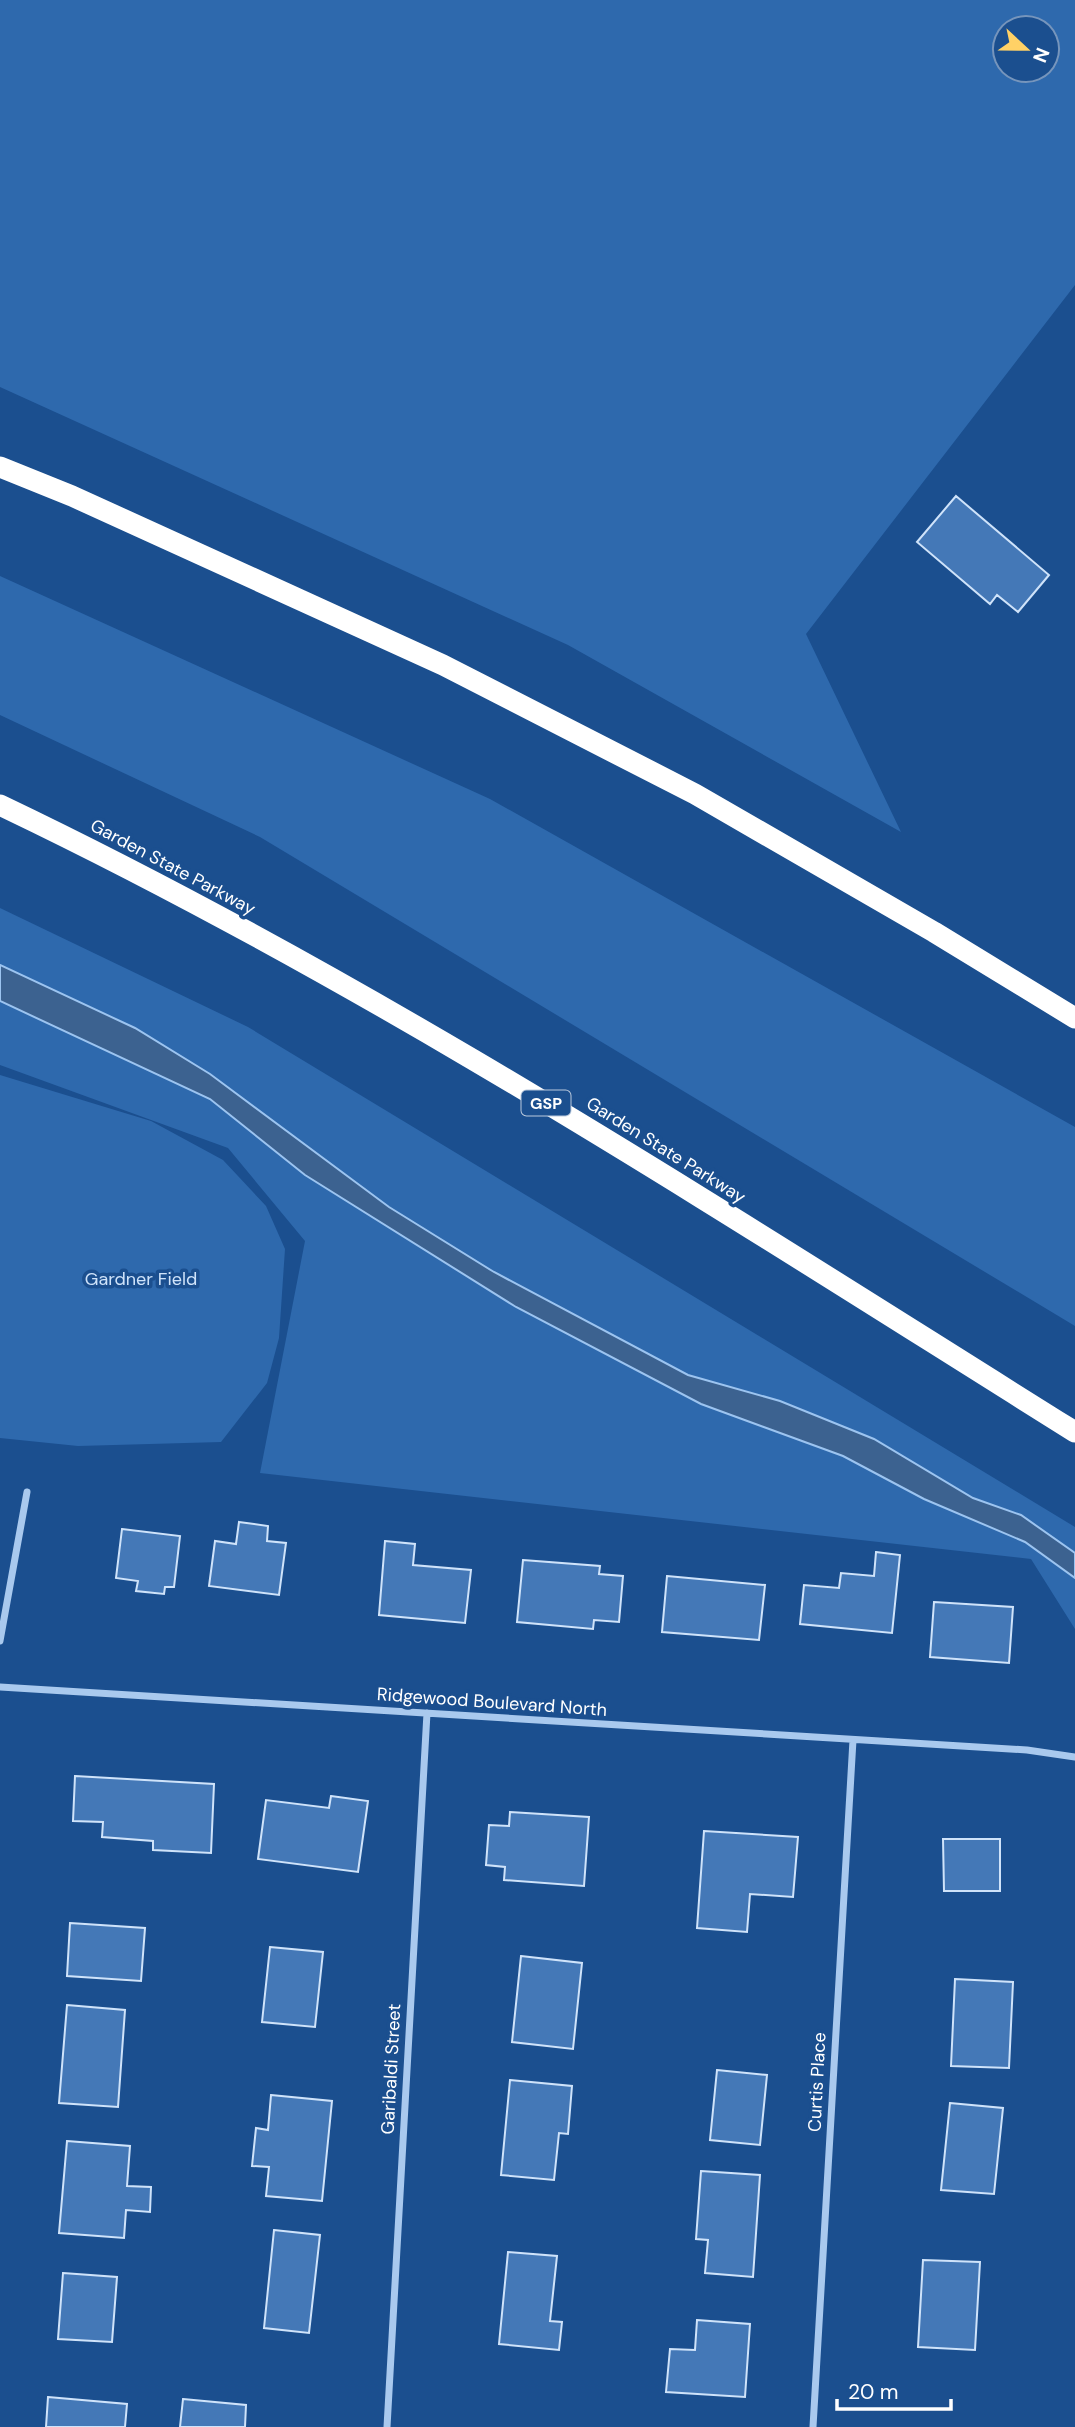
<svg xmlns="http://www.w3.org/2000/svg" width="1075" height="2427" viewBox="0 0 1075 2427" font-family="'DM Sans',sans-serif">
<rect width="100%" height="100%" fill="#1b4f8f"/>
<path fill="#2e69ad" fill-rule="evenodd" d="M0 0H1075V285L806 634 901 832 568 645 0 387ZM1005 28H1047V70H1005Z
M0 576 490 799 1075 1127V1326L260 837 0 715Z
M0 908 248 1027 1075 1527V1629L1031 1559 260 1473 305 1241 228 1148 0 1065Z
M0 1075 151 1121 223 1160 266 1206 285 1249 279 1338 267 1383 221 1442 78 1446 0 1438Z"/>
<path fill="#3c6290" stroke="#9cc4f0" stroke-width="2" d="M0 965 135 1028 210 1074 389 1207 494 1272 688 1375 780 1401 874 1439 973 1498 1021 1515 1075 1553V1578L1025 1542 924 1499 843 1456 701 1404 516 1307 305 1175 210 1099 0 1001Z"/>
<path fill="#4478b7" stroke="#cfe3fa" stroke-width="2" d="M956 496 1049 575 1018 612 997 595 990 604 917 542Z
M239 1522 268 1526 267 1541 286 1543 279 1595 209 1586 215 1541 236 1544Z
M122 1529 180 1536 174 1587H165L164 1594 136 1591 138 1581 116 1578Z
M385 1541 415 1544 413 1565 471 1570 465 1623 379 1615Z
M876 1552 900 1555 892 1633 800 1624 804 1585 839 1588 841 1573 874 1576Z
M523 1560 600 1566 599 1574 623 1576 619 1622 594 1620 593 1629 517 1622Z
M667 1576 765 1585 759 1640 662 1632Z
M934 1602 1013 1607 1009 1663 930 1657Z
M75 1776 214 1784 211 1853 153 1850V1841L102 1837 103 1822 73 1821Z
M331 1796 368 1801 358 1872 258 1859 266 1800 329 1808Z
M510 1812 589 1817 584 1886 504 1880 505 1867 486 1865 489 1825 509 1826Z
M704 1831 798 1837 793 1897 750 1894 747 1932 697 1928Z
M943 1839H1000V1891H944Z
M70 1923 145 1928 141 1981 67 1976Z
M270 1947 323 1952 315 2027 262 2022Z
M521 1956 582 1963 573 2049 512 2042Z
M955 1979 1013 1982 1009 2068 951 2066Z
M67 2005 125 2010 118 2107 59 2103Z
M717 2070 767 2075 760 2145 710 2140Z
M510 2080 572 2086 568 2134 559 2133 554 2180 501 2175Z
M271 2095 332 2101 322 2201 266 2196 269 2167 252 2166 256 2128 268 2130Z
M950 2103 1003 2108 994 2194 941 2190Z
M67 2141 130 2146 127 2186 151 2187 150 2212 126 2210 124 2238 59 2233Z
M701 2171 760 2175 753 2277 705 2273 708 2240 696 2239Z
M274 2230 320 2235 309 2333 264 2328Z
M508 2252 557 2256 550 2321 562 2322 559 2350 499 2344Z
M923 2260 980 2262 975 2350 918 2347Z
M63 2273 117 2277 112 2342 58 2339Z
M697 2320 750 2324 745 2397 666 2392 670 2349 695 2350Z
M48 2397 127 2404 125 2427H46Z
M183 2399 246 2405 245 2427H180Z"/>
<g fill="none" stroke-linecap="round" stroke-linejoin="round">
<path stroke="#a9c9ee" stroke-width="7" d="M0 1641 27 1492
M0 1687 1027 1750 1075 1757
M387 2427 427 1713
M813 2427 853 1740"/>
<path stroke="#fff" stroke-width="21" d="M0 467 72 496 443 665 695 794 934 932 1075 1018
M0 805C375 984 723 1212 1075 1432"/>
</g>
<g text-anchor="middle" stroke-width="7" stroke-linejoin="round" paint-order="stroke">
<rect fill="#1b4f8f" stroke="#bbcadd" stroke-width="2" x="521.5" y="1090.5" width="49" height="25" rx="5"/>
<g font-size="16" font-weight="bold" fill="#fff">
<text x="546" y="1109">GSP</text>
</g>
<g font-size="18" fill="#fff" stroke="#1b4f8f">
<text transform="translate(173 867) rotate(28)" y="6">Garden State Parkway</text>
<text transform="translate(666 1150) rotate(32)" y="6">Garden State Parkway</text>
<text transform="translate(492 1702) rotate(4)" y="6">Ridgewood Boulevard North</text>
<text transform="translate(391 2069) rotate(-87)" y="6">Garibaldi Street</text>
<text transform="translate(817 2082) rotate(-87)" y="6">Curtis Place</text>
</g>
<g font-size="18" fill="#cfe3fa" stroke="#1b4f8f">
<text x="141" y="1285">Gardner Field</text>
</g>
</g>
<g transform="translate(1026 49) rotate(112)"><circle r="33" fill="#1b4f8f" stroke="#7695bc" stroke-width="2"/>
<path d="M0-5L12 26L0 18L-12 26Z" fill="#ffd166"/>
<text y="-10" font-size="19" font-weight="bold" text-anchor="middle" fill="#ffffff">N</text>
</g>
<path d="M837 2399v10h114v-10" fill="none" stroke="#ffffff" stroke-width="3.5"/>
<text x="848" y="2399" font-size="21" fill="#ffffff" stroke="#1b4f8f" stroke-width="5" paint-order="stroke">20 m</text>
</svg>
